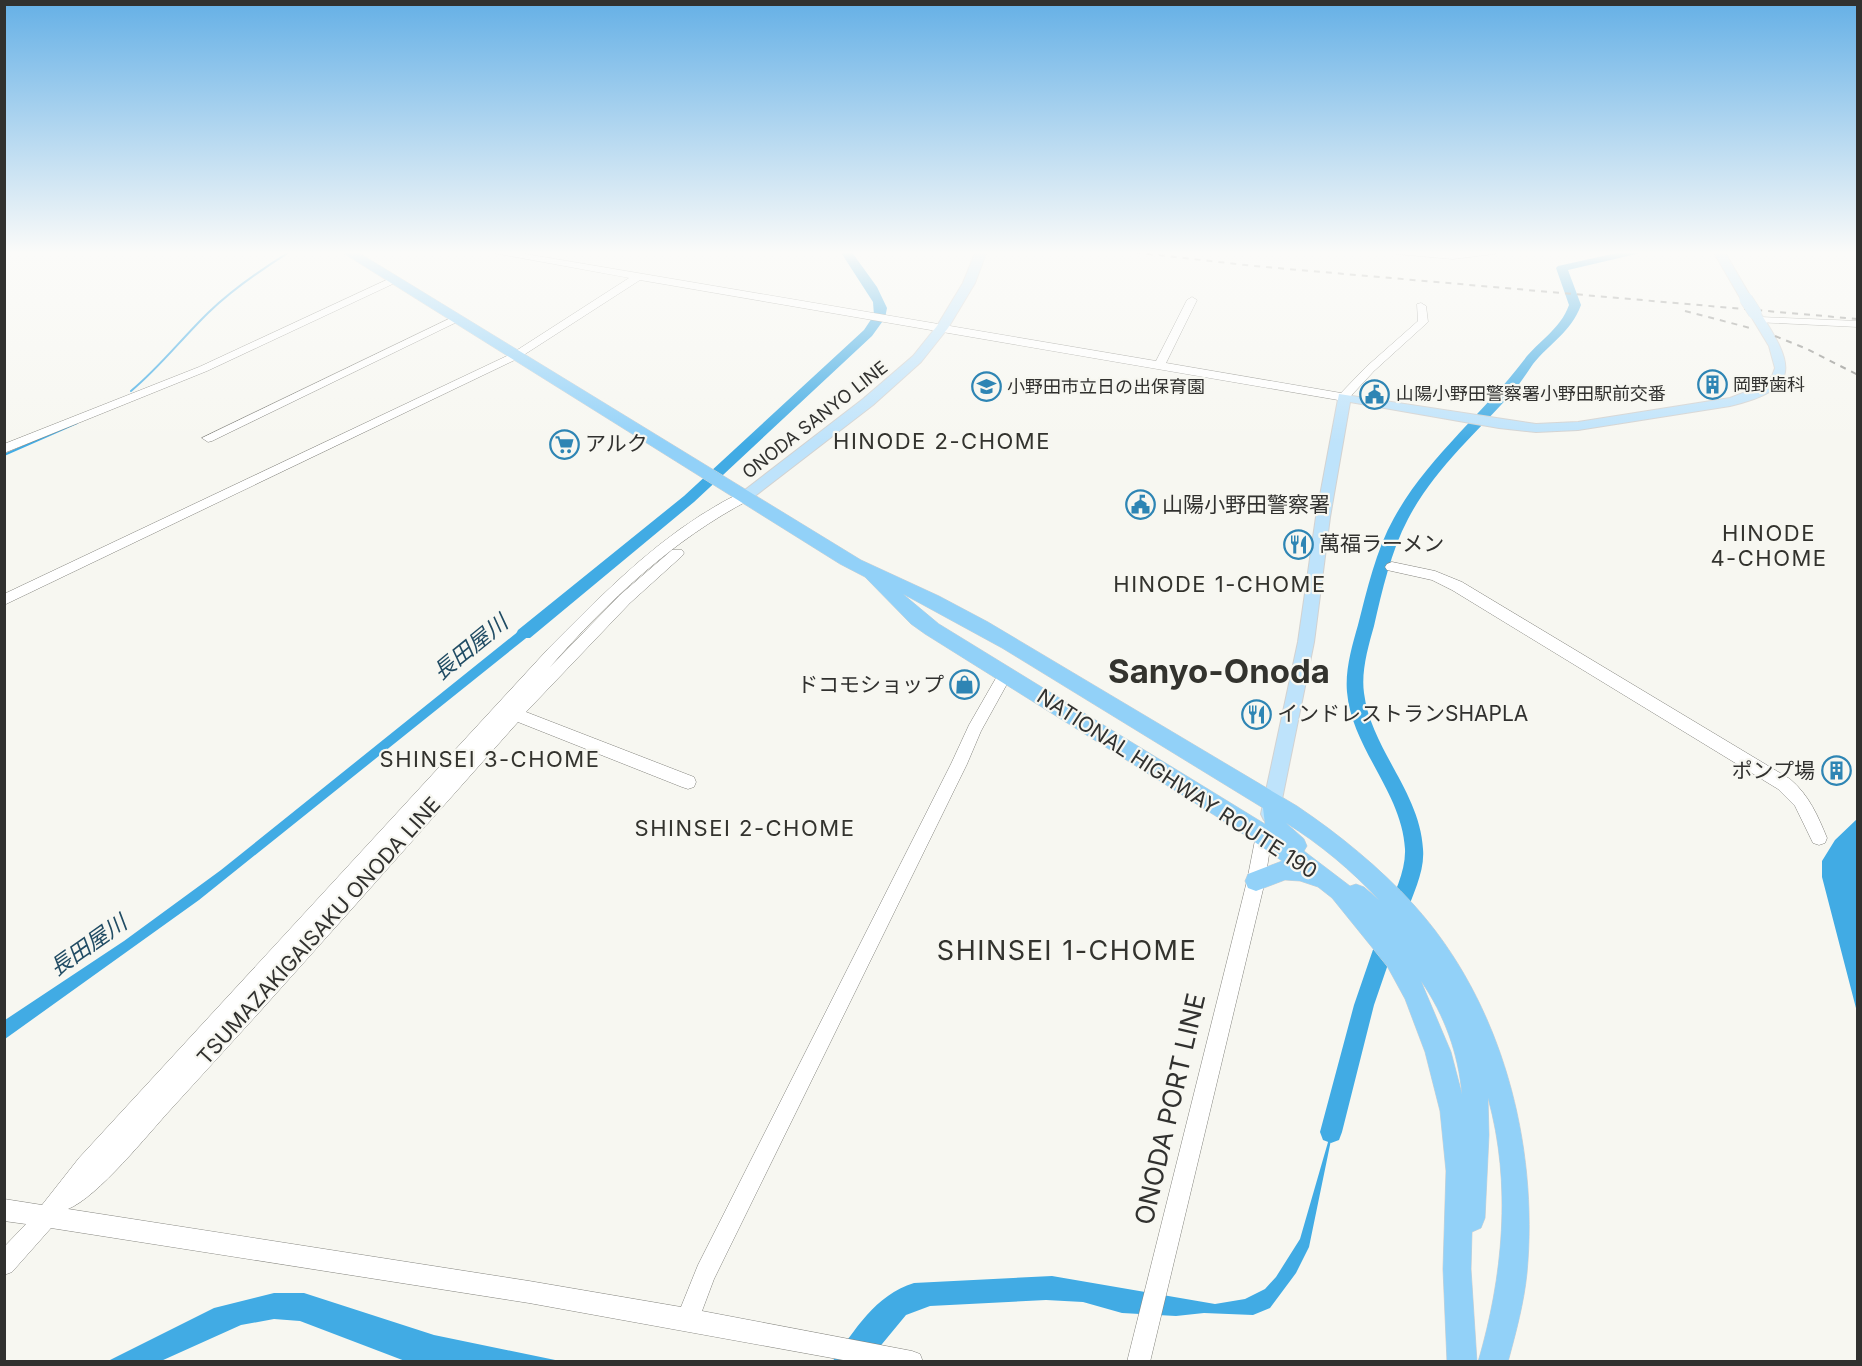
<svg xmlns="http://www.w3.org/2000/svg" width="1862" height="1366" viewBox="0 0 1862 1366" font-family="Inter,'Noto Sans JP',sans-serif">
<rect width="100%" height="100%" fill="#f7f7f1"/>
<path fill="#41abe4" d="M535 618 545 623 199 900 5 1039V1020L124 941 221 870Z
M1857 819V1012L1822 877V861L1835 840Z
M1337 1111 1309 1247 1296 1273 1270 1308 1253 1315 1204 1313 1176 1316 1122 1313 1083 1302 1046 1300 930 1306 906 1315 868 1361 832 1362C855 1330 875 1295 914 1283L1052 1276 1215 1304 1245 1299 1265 1289 1276 1277 1300 1239Z
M274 1293H304L434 1335 560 1361H405L300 1321 274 1319 241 1325 161 1361H108L214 1308Z"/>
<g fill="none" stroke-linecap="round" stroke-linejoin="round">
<path stroke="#41abe4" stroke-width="2" d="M131 391C160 367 182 338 209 312 234 288 262 269 291 251
M4 455 77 423"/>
<path fill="#41abe4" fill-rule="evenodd" d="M840 251H851L877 287 887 308 885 318 872 336 694 502 530 638H518L516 634 518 630 684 496 864 330 874 315 873 302Z
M1626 251H1649L1568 270 1581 305C1571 332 1550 343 1533 364 1526 374 1520 384 1512 393 1476 433 1433 471 1408 519 1391 551 1382 591 1374 626 1368 647 1361 672 1364 693 1371 749 1420 792 1423 849 1425 871 1413 894 1406 914L1403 920 1396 923 1389 920 1386 914C1394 894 1406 871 1405 849 1402 792 1352 749 1347 692 1345 670 1352 646 1358 625 1367 590 1376 550 1394 518 1427 458 1483 414 1524 360 1539 340 1560 330 1569 305L1556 268 1558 266Z
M1387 929 1394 931 1397 938 1374 1005 1342 1132 1339 1140 1331 1143 1323 1140 1320 1132 1354 1005 1377 938 1380 931Z"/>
<defs>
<path id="secondary" d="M483 251H508L1156 361 1187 300 1192 297 1197 300 1166 363 1341 393 1366 367 1418 321 1417 304 1421 303 1426 306 1428 322 1374 371 1348 399 1344 401 640 280 519 358 4 605V594L511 354 629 278Z
M1391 251H1499L1494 254 1453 259 1396 254Z
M393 277 397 278V282L207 371 4 453V444L199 367Z
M455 316 459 317V321L212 441 208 442 202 438Z
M1759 317 1858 321V327L1755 322 1754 320Z
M746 492 751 493 752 496 751 499C672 540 608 601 550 667L620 595 672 550H682L684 553 682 556 630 603 526 712 694 777 696 782 694 787 688 789 682 787 518 722C403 851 289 981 172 1108 148 1134 98 1197 68 1209L529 1281 681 1307 698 1265 951 764 969 725 1000 671H1010L1012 675 981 731 967 764 714 1279 702 1311 912 1351 920 1354 923 1362H854L529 1303 51 1228 12 1272 4 1275V1247L26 1224 4 1221V1199L42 1205 79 1158 548 649C596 601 643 552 701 515 715 507 730 496 746 492Z
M1392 562 1435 571 1462 582 1790 779C1809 795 1818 816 1827 838L1825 843 1819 845 1813 843 1795 806 1778 789 1452 590 1432 580 1387 570 1385 567 1387 564Z
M1264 828 1270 830 1272 835 1265 881 1150 1362H1127L1247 881 1256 835 1258 830Z"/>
<path id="primary" d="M976 251H987L975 283 948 328 921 362 873 405 751 499H741L739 496 741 493 863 399 913 356 937 326 963 283Z
M1713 251H1724L1752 299 1750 301H1742Z
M1755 309 1759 311C1794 364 1803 389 1730 406L1578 430 1536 432 1499 428 1350 402 1330 517 1314 642 1279 814 1276 820 1270 822 1264 820 1261 814 1298 642 1316 517 1339 394 1536 424 1578 422 1730 398 1761 386 1772 376 1775 368 1769 346 1749 313Z"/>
<path id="highway" d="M340 251H356L861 560 939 596 988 622 1297 806C1340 835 1379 867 1414 905 1502 1002 1539 1145 1527 1273 1524 1303 1516 1332 1508 1362H1478C1503 1277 1512 1184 1488 1098L1489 1135 1485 1218 1481 1228 1472 1232 1471 1269 1477 1362H1447L1443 1269 1446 1171 1440 1111 1425 1052 1405 999 1387 966 1332 898 1318 887 1300 881 1285 880 1256 891 1248 888 1245 881 1248 874 1282 861 1230 825 925 634 911 624 865 577 840 564ZM903 594 1002 648 1263 808 1265 824 939 624ZM1286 823C1320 844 1352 871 1379 900L1364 887 1356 884 1350 886 1304 851 1307 846 1304 839ZM1421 981C1445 1016 1458 1053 1462 1094L1451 1052Z"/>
</defs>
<use href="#secondary" stroke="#84847e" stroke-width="1"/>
<use href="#primary" stroke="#d2d2d1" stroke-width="2"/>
<use href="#highway" stroke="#d2d2d1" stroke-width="1"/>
<use href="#secondary" fill="#fff" fill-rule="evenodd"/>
<use href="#primary" fill="#bee3fb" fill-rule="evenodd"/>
<use href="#highway" fill="#92d1f8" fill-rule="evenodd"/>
<path stroke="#868682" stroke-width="2" stroke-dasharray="6 6" stroke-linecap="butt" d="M1123 251 1254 266 1858 319
M1685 311 1754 329
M1775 336 1807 349 1858 375"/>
<defs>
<path id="primary-bridge" d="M1746 299 1755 313"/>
</defs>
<use href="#primary-bridge" stroke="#d2d2d1" stroke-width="14" stroke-linecap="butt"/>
<use href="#primary-bridge" stroke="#bee3fb" stroke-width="13"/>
</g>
<linearGradient id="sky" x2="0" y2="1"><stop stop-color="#65b0e6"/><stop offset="0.57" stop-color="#fbfbf9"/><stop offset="1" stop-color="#fbfbf9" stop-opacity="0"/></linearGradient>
<rect width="1862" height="443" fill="url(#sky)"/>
<defs>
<symbol id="building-ring" viewBox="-11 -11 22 22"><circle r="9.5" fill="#f7f7f1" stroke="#2e85b4" stroke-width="1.5"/><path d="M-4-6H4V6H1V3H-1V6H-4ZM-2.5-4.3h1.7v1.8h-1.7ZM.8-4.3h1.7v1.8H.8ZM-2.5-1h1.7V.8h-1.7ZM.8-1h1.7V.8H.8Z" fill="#2e85b4"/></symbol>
<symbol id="school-ring" viewBox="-11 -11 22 22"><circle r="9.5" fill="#f7f7f1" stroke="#2e85b4" stroke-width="1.5"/><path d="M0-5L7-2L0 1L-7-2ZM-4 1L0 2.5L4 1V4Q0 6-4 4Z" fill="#2e85b4"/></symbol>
<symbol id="civic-ring" viewBox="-11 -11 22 22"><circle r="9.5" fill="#f7f7f1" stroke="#2e85b4" stroke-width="1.5"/><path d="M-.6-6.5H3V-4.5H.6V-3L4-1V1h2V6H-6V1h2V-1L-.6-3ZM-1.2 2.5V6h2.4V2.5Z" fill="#2e85b4"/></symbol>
<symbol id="supermarket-ring" viewBox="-11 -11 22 22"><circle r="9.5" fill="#f7f7f1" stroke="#2e85b4" stroke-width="1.5"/><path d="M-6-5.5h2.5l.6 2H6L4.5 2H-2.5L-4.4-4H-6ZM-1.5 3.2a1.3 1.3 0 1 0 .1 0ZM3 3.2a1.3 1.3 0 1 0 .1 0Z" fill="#2e85b4"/></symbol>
<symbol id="restaurant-ring" viewBox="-11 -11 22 22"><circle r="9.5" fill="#f7f7f1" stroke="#2e85b4" stroke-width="1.5"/><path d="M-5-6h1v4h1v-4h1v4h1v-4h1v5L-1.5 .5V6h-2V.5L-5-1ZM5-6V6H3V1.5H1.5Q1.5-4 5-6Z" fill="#2e85b4"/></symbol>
<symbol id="shop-ring" viewBox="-11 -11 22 22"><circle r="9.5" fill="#f7f7f1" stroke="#2e85b4" stroke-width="1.5"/><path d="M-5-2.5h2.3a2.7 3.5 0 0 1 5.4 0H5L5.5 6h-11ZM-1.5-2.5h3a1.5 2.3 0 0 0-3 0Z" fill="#2e85b4"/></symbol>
</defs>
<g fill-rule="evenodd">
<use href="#building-ring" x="1696" y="368" width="33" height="33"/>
<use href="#school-ring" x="970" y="370" width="33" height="33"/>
<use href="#civic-ring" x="1358" y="378" width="33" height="33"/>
<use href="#supermarket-ring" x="548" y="428" width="33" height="33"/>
<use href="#civic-ring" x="1124" y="488" width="33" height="33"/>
<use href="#restaurant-ring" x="1282" y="528" width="33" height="33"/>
<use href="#shop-ring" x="948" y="668" width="33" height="33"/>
<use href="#restaurant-ring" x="1240" y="698" width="33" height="33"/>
<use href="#building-ring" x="1820" y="754" width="33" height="33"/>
</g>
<g text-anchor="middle" stroke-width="4.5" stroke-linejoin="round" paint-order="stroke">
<g font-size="18" fill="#31312f" stroke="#f7f7f1" text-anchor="start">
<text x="1733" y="391">岡野歯科</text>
<text x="1007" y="393">小野田市立日の出保育園</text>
<text x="1396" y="400">山陽小野田警察署小野田駅前交番</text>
</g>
<g font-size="18" fill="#31312f" stroke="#f7f7f1">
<text transform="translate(815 420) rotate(-38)" y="6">ONODA SANYO LINE</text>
</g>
<g font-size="21" fill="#31312f" stroke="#f7f7f1" text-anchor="start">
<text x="585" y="451">アルク</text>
<text x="1162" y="512">山陽小野田警察署</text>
<text x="1319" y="551">萬福ラーメン</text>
<text x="944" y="692" text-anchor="end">ドコモショップ</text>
<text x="1277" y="721">インドレストランSHAPLA</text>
<text x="1815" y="778" text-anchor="end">ポンプ場</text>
</g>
<g font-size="21" fill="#31312f" stroke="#f7f7f1">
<text transform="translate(1177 784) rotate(33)" y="7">NATIONAL HIGHWAY ROUTE 190</text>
<text transform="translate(319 931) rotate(-48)" y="7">TSUMAZAKIGAISAKU ONODA LINE</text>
</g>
<g font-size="22" letter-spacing="1.5" fill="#33332e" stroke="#f7f7f1">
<text x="942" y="449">HINODE 2-CHOME</text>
<text x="1769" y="541">HINODE<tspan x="1769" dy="25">4-CHOME</tspan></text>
<text x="1220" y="592">HINODE 1-CHOME</text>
<text x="490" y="767">SHINSEI 3-CHOME</text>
<text x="745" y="836">SHINSEI 2-CHOME</text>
</g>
<g font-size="22" font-style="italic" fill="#214c64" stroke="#f7f7f1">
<text transform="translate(470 647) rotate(-39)" y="8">長田屋川</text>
<text transform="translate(88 945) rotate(-35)" y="8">長田屋川</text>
</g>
<g font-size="26" fill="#31312f" stroke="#f7f7f1">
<text transform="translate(1170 1109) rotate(-77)" y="9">ONODA PORT LINE</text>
</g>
<g font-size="27" letter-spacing="1.5" fill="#33332e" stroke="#f7f7f1">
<text x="1067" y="960">SHINSEI 1-CHOME</text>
</g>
<g font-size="33" font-weight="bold" fill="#33332e" stroke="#f7f7f1">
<text x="1219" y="683">Sanyo-Onoda</text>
</g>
</g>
<rect width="1862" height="1366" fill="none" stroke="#31312f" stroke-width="12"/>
</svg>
